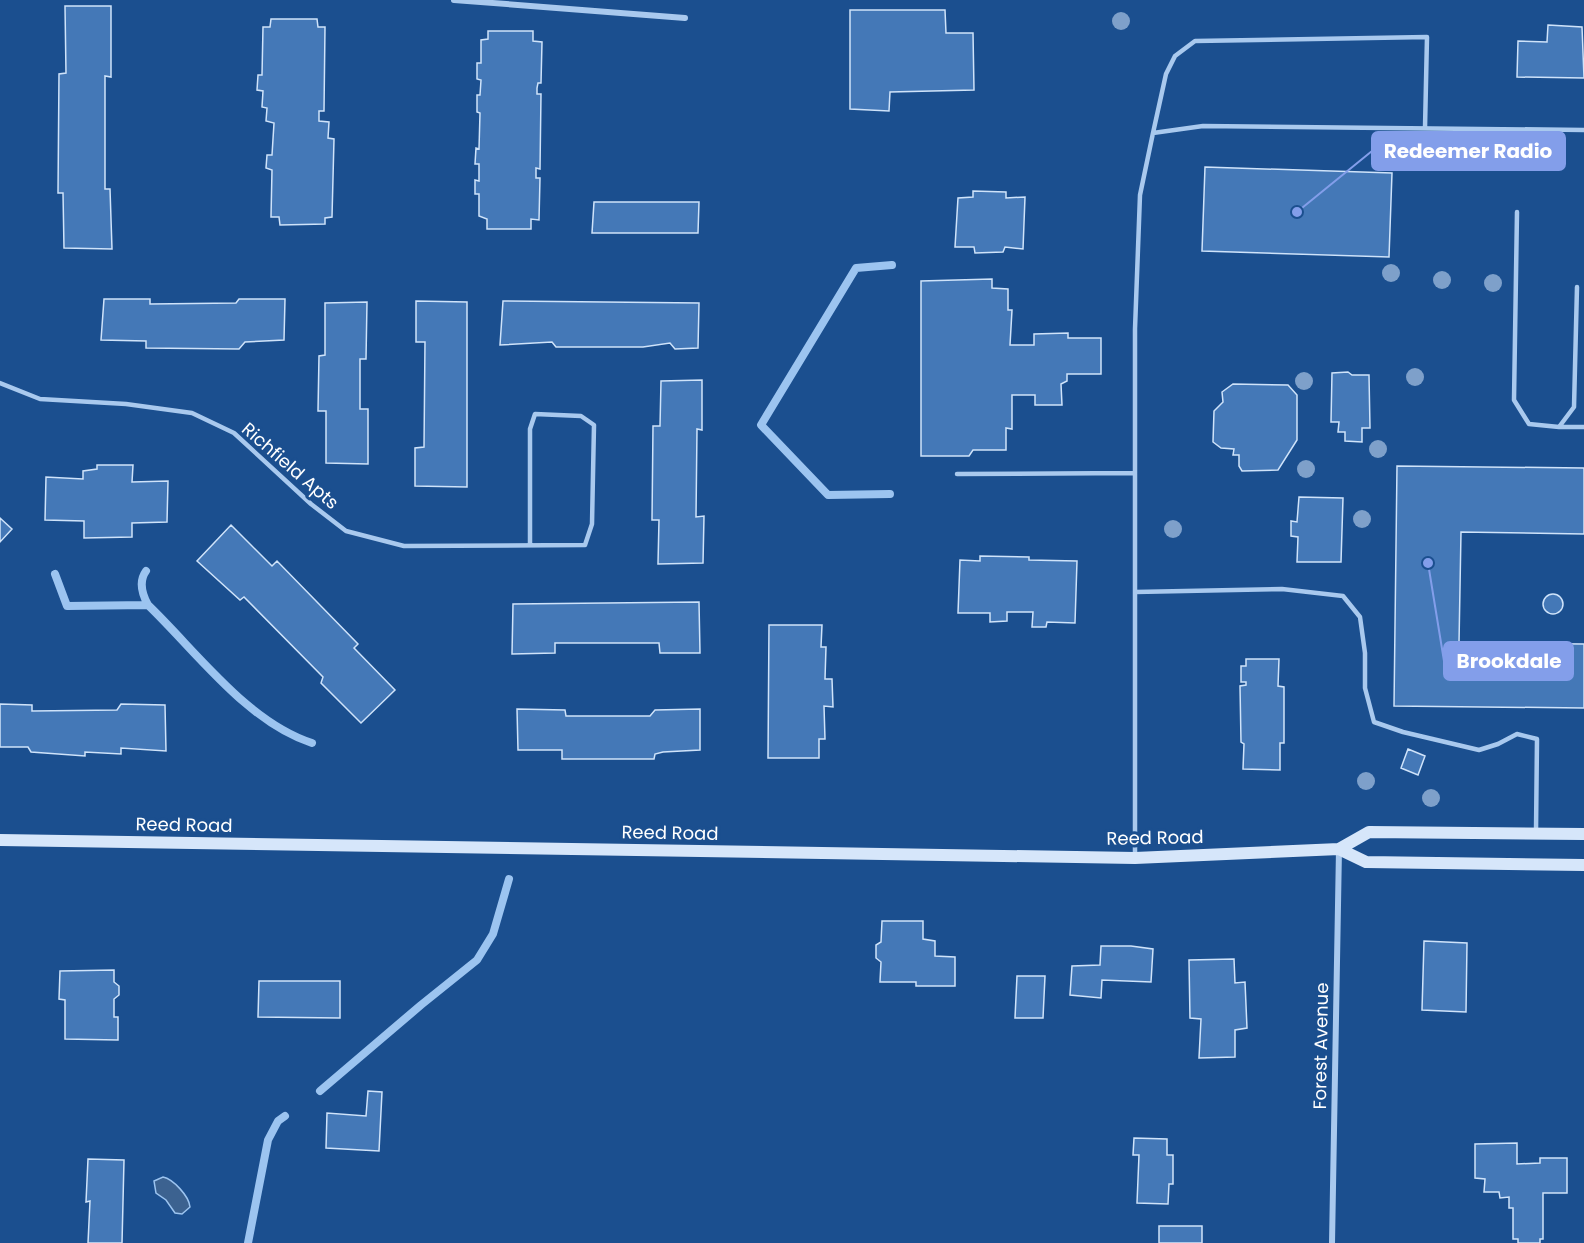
<svg xmlns="http://www.w3.org/2000/svg" width="1584" height="1243" viewBox="0 0 1584 1243" font-family="Poppins,sans-serif">
<rect width="100%" height="100%" fill="#1b4f8f"/>
<path fill="#3c6290" stroke="#9cc4f0" stroke-width="1.5" d="M163 1177C173 1179 189 1196 190 1207L182 1214 175 1213 166 1200 156 1193 154 1181Z"/>
<g fill="none" stroke-linecap="round" stroke-linejoin="round">
<path stroke="#9cc4f0" stroke-width="8" d="M890 494 828 495 761 425 856 268 892 265
M146 571C138 582 142 594 148 605 196 651 247 722 312 743
M55 574 67 606 148 605
M320 1091 421 1005 477 960 493 934 509 879
M248 1243 268 1140 278 1121 285 1116"/>
</g>
<path fill="#4478b7" stroke="#cfe3fa" stroke-width="1.5" d="M65 6H111V77L105 76V189H110L112 249 64 248 63 193H58L59 74 66 73Z
M850 10H945L946 33H973L974 90 890 92 889 111 850 109Z
M271 19H317L318 27H325L324 111H319V121L329 122 328 138 334 139 332 217 325 218V224L280 225 279 217H271L272 170 266 168 267 155H272L274 123 266 121 267 108 262 107 263 91 257 90 258 75H262L263 27H270Z
M1548 25 1582 27 1584 78 1517 77 1518 41 1547 42Z
M488 31H533V41L542 42 541 83H538L537 88V94H541L540 169 536 168V178H540L539 220 531 219V229H487V219L479 216V194H475V180L479 181V164H475L476 148 479 149 480 113 477 112V95H480L481 80 477 79V63H481V40L488 39Z
M1205 167 1392 173 1389 257 1202 251Z
M973 191 1006 192V198L1025 197 1023 249 1005 247 1003 252 975 253 974 247H955L958 198 973 197Z
M594 202H699L698 233H592Z
M992 279V288L1008 289V310H1012L1010 345H1034V334L1068 333V338H1101V374H1067V381L1061 384 1062 405H1035V395H1012V429L1006 428V450H973L969 456H921V281Z
M104 299H150V304L236 303 239 299H285L284 340 245 342 239 349 146 348V341L101 340Z
M416 301 467 302V487L415 486V448L424 447 425 342H416Z
M503 301 699 303 698 348 675 349 670 343 643 347H556L552 342 500 345Z
M367 302 366 359H360V409H368V464L326 463V411H318L319 356 325 355V303Z
M1348 372 1352 375H1369L1370 428H1362V442L1345 441V432H1338L1339 422H1331L1332 373Z
M702 380V430L697 429 696 517 704 516 703 563 658 564 659 520H652L653 426H660L661 381Z
M1233 384 1288 385 1297 395V440L1278 470 1242 471 1239 466V455H1233L1234 449 1221 448 1213 442 1214 411 1223 402 1222 392Z
M97 465H133L132 482 168 481 167 522 132 523V537L84 538V521L45 520 46 477 83 479V471L97 469Z
M1397 466 1584 468V534L1461 532 1459 643 1584 644V708L1394 706Z
M1299 497 1343 498 1341 562H1297L1298 537 1291 536V521L1297 522Z
M0 518 12 529 0 542Z
M231 525 272 566 277 561 358 644 354 648 395 690 361 723 321 683 323 677 244 597 240 600 197 561Z
M980 556 1029 557V560L1077 561 1075 623 1047 622 1046 627H1032L1033 612H1007V621L990 622V613H958L960 560 980 561Z
M1543 604a10 10 0 1 1 20 0a10 10 0 1 1-20 0Z
M699 602 700 653H660L659 643H555V653L512 654 513 604Z
M769 625H822L821 647H826L825 679H832L833 707 824 706 825 739H819V758H768Z
M1246 659H1279L1278 686 1284 687V743H1280V770L1243 769 1244 744 1241 742 1240 686 1246 685V682H1241V666H1246Z
M0 704 32 705V711L117 710 121 704 165 705 166 751 121 748V754L85 752V756L31 752 28 747H0Z
M517 709 565 710 566 716H650L655 710 700 709V750L663 752 655 754 654 759H562V750H518Z
M1408 749 1425 756 1418 775 1401 768Z
M882 921H923V939L935 941V956L955 957V986H916V982H880L881 962 876 958V945L881 942Z
M1424 941 1467 943 1466 1012 1422 1010Z
M1101 946H1131L1153 949 1151 982 1102 980 1101 998 1070 995 1072 966 1100 965Z
M1234 959 1235 983 1245 982 1247 1028 1235 1030V1057L1199 1058 1201 1019 1190 1018 1189 960Z
M114 970V982L119 986V995L114 999V1017H118V1040L65 1039V1000L59 999 60 971Z
M1017 976H1045L1043 1018H1015Z
M259 981H340V1018L258 1017Z
M368 1091 382 1092 379 1151 326 1148 327 1113 366 1116Z
M1134 1138 1167 1139V1155H1173V1184H1169L1168 1204 1137 1203 1139 1155H1133Z
M1517 1143V1164L1540 1163V1158H1567V1193H1543V1239H1540V1243H1518V1239H1513V1208H1509V1197L1500 1198 1499 1192H1484L1485 1179 1475 1178V1144Z
M88 1159 124 1160 122 1243H88L90 1201 86 1202Z
M1159 1226H1202V1243H1159Z"/>
<g fill="none" stroke-linecap="round" stroke-linejoin="round">
<path stroke="#a9c9ee" stroke-width="4.5" d="M1153 133 1166 74 1175 56 1195 41 1427 37 1425 128
M1517 212 1514 400 1529 424 1559 427 1574 407 1577 287
M0 383 40 399 126 404 192 413 234 433 311 504 346 531 404 546 585 545 592 524 594 425 581 416 535 414 530 429V545
M1559 427H1584
M957 474 1135 473
M1135 592 1282 589 1343 596 1360 617 1365 653V688L1374 722 1403 732 1479 750 1498 744 1517 734 1537 739 1536 832
M1135 858V329L1140 195 1153 133 1203 126 1584 130"/>
<path stroke="#a9c9ee" stroke-width="6" d="M454 0 685 18
M1332 1243 1339 849"/>
<path stroke="#d6e6fa" stroke-width="12" d="M0 840 1135 858 1339 849 1369 832 1584 834
M1339 849 1366 862 1584 865"/>
</g>
<g fill="#7ea0ca">
<circle cx="1121" cy="21" r="9"/>
<circle cx="1391" cy="273" r="9"/>
<circle cx="1442" cy="280" r="9"/>
<circle cx="1493" cy="283" r="9"/>
<circle cx="1415" cy="377" r="9"/>
<circle cx="1304" cy="381" r="9"/>
<circle cx="1378" cy="449" r="9"/>
<circle cx="1306" cy="469" r="9"/>
<circle cx="1362" cy="519" r="9"/>
<circle cx="1173" cy="529" r="9"/>
<circle cx="1366" cy="781" r="9"/>
<circle cx="1431" cy="798" r="9"/>
</g>
<g text-anchor="middle" stroke-width="6" stroke-linejoin="round" paint-order="stroke">
<g font-size="18" fill="#fff" stroke="#1b4f8f">
<text transform="translate(290 466) rotate(41)" y="6">Richfield Apts</text>
<text transform="translate(184 825) rotate(1)" y="6">Reed Road</text>
<text transform="translate(670 833) rotate(1)" y="6">Reed Road</text>
<text transform="translate(1155 838) rotate(-1)" y="6">Reed Road</text>
<text transform="translate(1321 1046) rotate(-89)" y="6">Forest Avenue</text>
</g>
</g>
<path fill="none" stroke="#839eea" stroke-width="2" d="M1297 212L1372 151M1428 563L1444 661"/>
<g fill="#839eea" stroke="#1b4f8f" stroke-width="2">
<circle cx="1297" cy="212" r="6"/>
<circle cx="1428" cy="563" r="6"/>
</g>
<g fill="#839eea" stroke="#839eea" stroke-width="2">
<rect x="1372" y="132" width="193" height="38" rx="6"/>
<rect x="1444" y="642" width="129" height="38" rx="6"/>
</g>
<g font-size="20" text-anchor="middle" font-weight="bold" fill="#fff">
<text x="1468" y="158">Redeemer Radio</text>
<text x="1509" y="668">Brookdale</text>
</g>
</svg>
